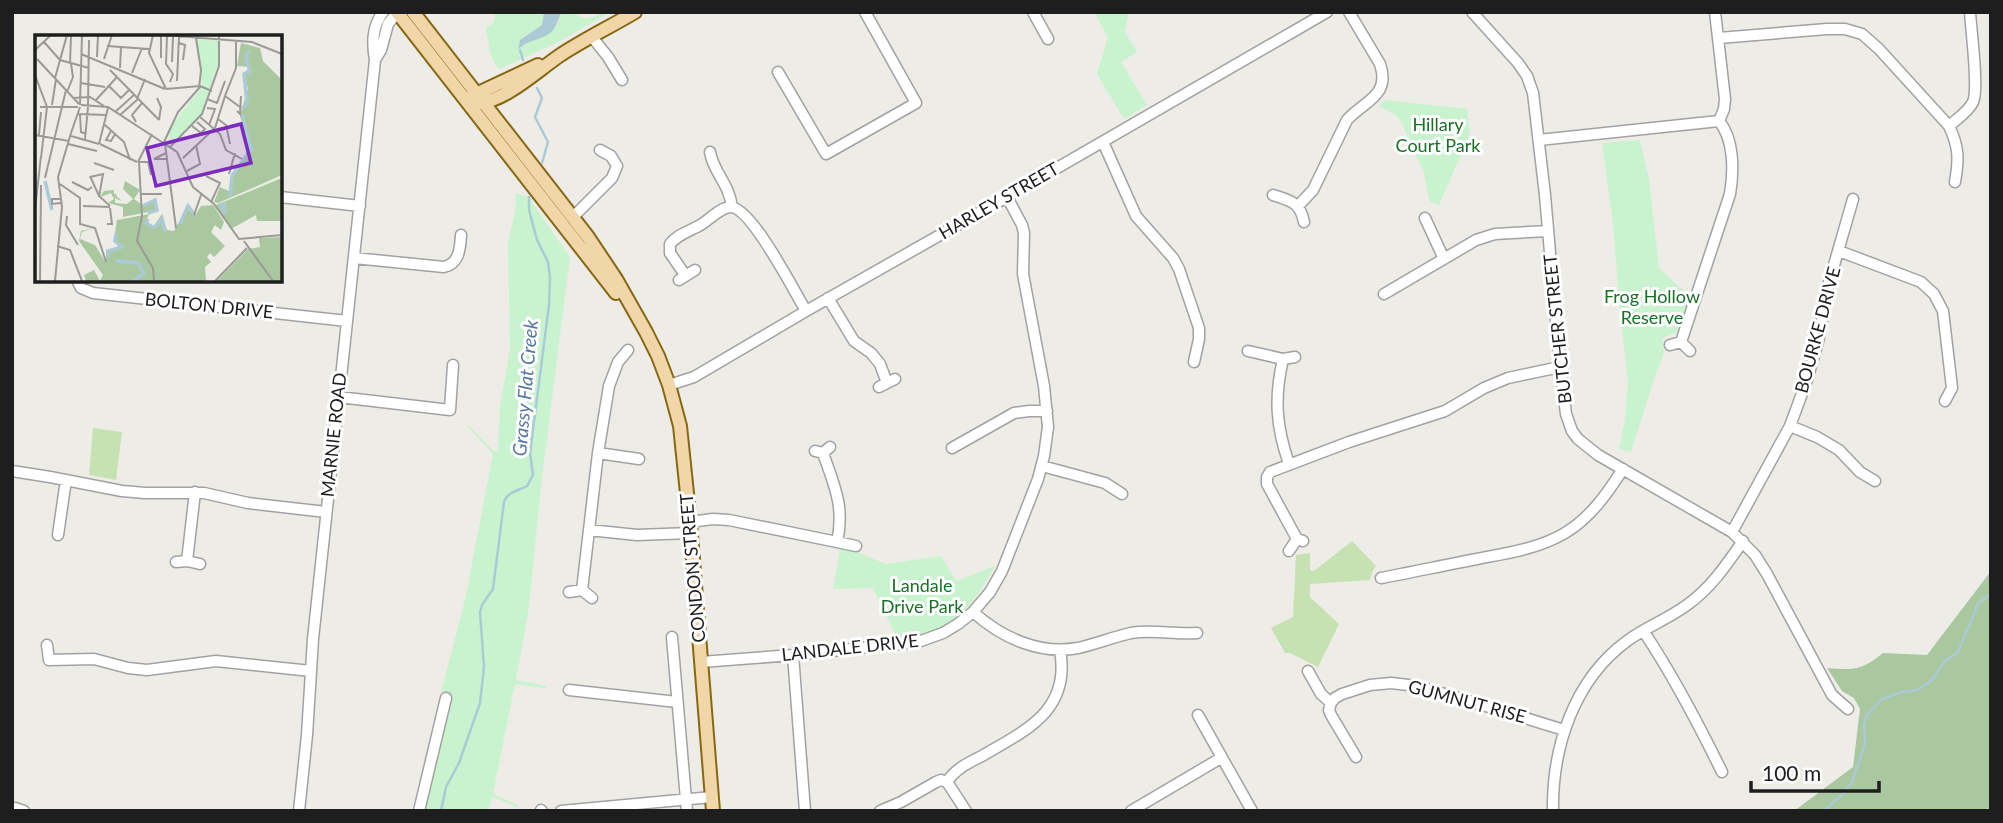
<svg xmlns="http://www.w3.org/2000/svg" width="2003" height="823" viewBox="0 0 2003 823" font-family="Lato,sans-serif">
<rect width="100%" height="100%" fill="#eeece6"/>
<path fill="#c7e2b2" d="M93 428 122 432 116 480 89 475Z
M1352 541 1376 566 1372 572 1370 580 1310 584V597L1339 624 1318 667 1290 653H1285L1271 628 1293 617 1296 555 1310 553V570L1314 571Z"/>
<path fill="#a9c8a0" d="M1991 571V811H1794L1853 767 1860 709 1854 698 1842 691 1827 668C1853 670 1861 671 1883 653L1927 655Z"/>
<path fill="#c8f3ce" d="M495 12H544L542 25C533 33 516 37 519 50L522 45 545 36 556 27 562 12H574C587 26 596 12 611 12L560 41 500 69C489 60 489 43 486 28L494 22Z
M1094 12H1129L1125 32 1137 52 1121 62 1147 105 1124 119 1097 74 1108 37Z
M1385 100 1467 109 1470 134 1439 205 1430 202 1424 173 1403 126 1397 116 1379 106Z
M1640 140 1649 179 1659 268 1690 297 1677 332 1663 338 1664 353 1655 376 1631 452 1619 449 1625 420 1628 381 1619 302 1613 223 1602 143Z
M515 193 531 198 533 204 570 257 542 477 529 606 516 680 546 686V688L515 684 493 794 518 805 517 807 492 797 488 811H423L451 695 441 692 465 600 493 454 467 426 468 425 494 451H498L500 406 510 349 508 244 516 206Z
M840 549 854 551 886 564 941 556 956 581 995 566C970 611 951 633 898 640L873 588 833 589Z"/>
<path fill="#accad6" d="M544 12H562C559 17 557 24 554 29 545 41 526 39 518 50L520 40 542 25Z"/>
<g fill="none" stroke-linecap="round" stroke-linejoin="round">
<path stroke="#accad6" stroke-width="2.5" d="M520 50 523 60
M537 88 542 98 535 117 548 142 542 163
M441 811 446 787 459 763 480 703 484 667 480 612 482 605 493 589 504 502C508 491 518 491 527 486L533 475 530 453 549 305 550 277 548 262 537 240 529 210V197
M1823 811 1842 795 1852 782 1865 744 1864 723 1867 715 1882 699 1902 692 1917 690 1930 682 1945 661 1958 652 1978 604 1991 593"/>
<defs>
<path id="minor" d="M1033 12 1048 39
M1472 12 1518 63 1527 76 1533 93 1545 195 1560 367 1566 414 1572 431 1578 439 1598 455 1732 532 1755 555 1767 574 1832 695 1848 709
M1715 12 1725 99 1724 109 1719 121
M592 37 608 57 622 80
M1719 38 1827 29H1845L1862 34 1879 49 1949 126C1959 147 1959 159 1955 182
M375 60 381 50 388 24 397 13
M778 72 826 154 916 103 865 12
M1949 126C1957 119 1969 111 1973 102 1979 89 1971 30 1970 12
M1539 140 1719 121
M1103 142 1136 216 1173 258 1179 269 1199 328V339L1194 362
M710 152C713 172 729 183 732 207
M1273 195C1291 201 1300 202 1304 222
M280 197 360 206
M1298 206 1313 190 1347 120C1364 101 1391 96 1380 64L1349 12
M573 217 612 178 617 166 611 156 600 150
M1425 218 1444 259
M1839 251 1921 282 1934 294 1943 311 1952 388 1945 401
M354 258 444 267C460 263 460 248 461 235
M685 275 670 253V244C679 233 691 231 702 224 710 219 720 208 730 207 751 206 794 291 806 311
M77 280 81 288 93 293 347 321
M679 280 695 270
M1384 294 1476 240 1495 234 1548 231
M828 298 854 341 871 353 880 364 887 383
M1681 342 1730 194C1734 170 1734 139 1719 121
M1670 345 1681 342 1690 351
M1248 351 1283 359 1295 357
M1283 359C1274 398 1276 426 1289 464
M669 385 694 377 806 311 1007 197 1327 12
M879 387 895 379
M339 397 450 410 453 365
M1790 426 1817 437 1839 450 1860 472 1875 481
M952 448 1014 413 1029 411H1047
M815 451 823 453 830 447
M598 453 639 459
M1042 466 1105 483 1122 494
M12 471 50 477 122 491 145 493H204L248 503 326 512
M690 522 713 519 729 520 837 542C845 507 834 485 823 453
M589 530 637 535 691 533
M1732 532 1790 426 1807 380 1819 338 1828 286 1853 199
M58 535 66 480
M1297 539 1267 484V477L1270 472 1349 442 1445 411 1484 388 1508 378 1560 367
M837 542 856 546
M1289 551 1297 539 1303 541
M187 561 195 492
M176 562 187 561 200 564
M1381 578C1413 572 1445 565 1477 559 1507 553 1538 549 1565 533 1590 518 1607 494 1623 469
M582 590 598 453 609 386 618 362 628 350
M569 592 582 590 592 598
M973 612C1002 638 1040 655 1078 648 1096 644 1113 637 1131 633 1153 629 1175 635 1197 633
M1644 632C1674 677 1698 723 1722 772
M672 637 687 811
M47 645 49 660 94 659 128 668 147 670 216 661 311 671
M793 655 805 811
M701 662 793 655 918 642 943 633 958 624 973 612 990 592 1002 571 1038 479 1044 456 1048 427 1044 386 1023 274 1024 233 1022 225 1007 197
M1308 671 1321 694 1331 703
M569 690 677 702
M1198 715 1252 811
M1356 757 1331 715 1329 710 1331 703 1335 698 1342 694 1370 685 1391 683 1417 686 1496 709 1564 730
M947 782C955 769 968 763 982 756 1026 730 1071 711 1060 650
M947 782 966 811
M15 808 24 811
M541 810 542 811
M299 811 307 735 313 639 375 60C372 43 372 27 383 12
M419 811 446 698
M561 811 712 797
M880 811 901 802 936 782 941 780 947 782
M1131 811 1221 758
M1553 811C1552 747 1574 680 1627 641 1646 627 1668 619 1687 605 1711 588 1727 564 1743 541"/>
<path id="major" d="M397 12 616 293
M413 12 588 237 616 279 646 332 658 356 669 385 680 426 690 522 713 811
M472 96 538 65
M479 103C505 101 537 71 559 56 583 40 610 27 635 12"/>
</defs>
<use href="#minor" stroke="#a2a2a2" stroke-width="13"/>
<use href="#major" stroke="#876812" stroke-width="16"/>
<use href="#minor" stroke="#fff" stroke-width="10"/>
<use href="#major" stroke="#f0d6a9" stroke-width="12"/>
</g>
<g text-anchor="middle" stroke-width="6" stroke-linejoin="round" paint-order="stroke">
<g font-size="18" fill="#197026" stroke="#fff">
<text x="1438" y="131">Hillary<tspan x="1438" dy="21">Court Park</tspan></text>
<text x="1652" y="303">Frog Hollow<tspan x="1652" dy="21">Reserve</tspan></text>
<text x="922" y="592">Landale<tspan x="922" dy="21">Drive Park</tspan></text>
</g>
<g font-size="18" fill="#1e1e1e" stroke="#fff">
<text transform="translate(999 201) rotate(-30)" y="6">HARLEY STREET</text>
<text transform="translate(209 306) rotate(6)" y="6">BOLTON DRIVE</text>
<text transform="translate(1558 329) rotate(-96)" y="6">BUTCHER STREET</text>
<text transform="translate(1818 330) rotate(-75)" y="6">BOURKE DRIVE</text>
<text transform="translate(334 435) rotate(-84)" y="6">MARNIE ROAD</text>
<text transform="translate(693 568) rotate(-95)" y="6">CONDON STREET</text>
<text transform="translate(850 648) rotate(-6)" y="6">LANDALE DRIVE</text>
<text transform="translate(1467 702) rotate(15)" y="6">GUMNUT RISE</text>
</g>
<g font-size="19" font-style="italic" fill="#5678a3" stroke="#fff">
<text transform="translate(525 388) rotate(-85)" y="7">Grassy Flat Creek</text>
</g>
</g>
<g transform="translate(35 35)">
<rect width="247" height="247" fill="#eeece6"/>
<path d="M206 8 225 13 228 26 247 45V140L183 168 179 167 185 152 194 156 196 141 215 113 205 81 213 53 208 39 215 32 202 31ZM247 143V186H222L221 180 196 194 181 170ZM90 146 105 155 99 164 109 171 121 165 123 175 88 182V172L73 168 79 164 76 158 65 162 69 156 79 155V159H81L82 162 85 164 86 166 80 163V168L92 169 98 164 88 154ZM178 170 189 187 186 195 180 190 176 197 190 211 179 222 175 218 172 222 176 227 170 232 171 246H51L49 240 59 235 65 246 68 240 44 206 46 196 58 193 47 197 45 204 60 210 71 228V216L85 214 79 204 82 185 114 179 111 187 118 192 127 179 132 195 139 196 151 174 161 179 166 171ZM247 202V246H182L213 214 225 212 224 203Z" fill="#a9c8a0"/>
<path d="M162 4 183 6V30L165 82 136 110 132 96 167 52Z" fill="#c8f3ce"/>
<path fill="none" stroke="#accad6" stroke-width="3.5" d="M207 74 212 68 209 39 215 36 211 24 214 15M10 146 17 175M195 162 197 141 216 114 207 80M185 169 190 178 189 167M108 171 120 165 122 175 113 178M113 184 111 188 119 193 127 184 130 197M145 189 153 171 159 179M74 222 73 216 87 212 80 206 81 198M81 226 103 228 109 238 99 246"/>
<path fill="none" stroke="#9b9a96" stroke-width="2" d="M118 0 114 18 131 54M129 0 217 7 247 19M126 1V23M132 1 131 29 138 39 135 47M161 3 166 35 164 53M201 6V33L190 61 205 72M9 7 25 25 54 33M144 8 150 10 148 25M72 11 114 14M0 15 16 0M46 19 130 54M62 22 63 0M2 24 44 69M69 24 77 0M137 27 138 2M35 29 36 0M85 33 86 12M75 35 124 85M97 38 107 13M0 40 12 72M20 43 32 0M142 46 144 2M46 48 70 52M73 50 86 63 94 55M131 54 165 51 177 56M32 57 38 42 36 29M38 63 55 62 69 71M122 63 126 72 124 85M102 64 110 44M172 64 182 68 190 46M61 65 82 42M17 70 21 44M45 70 47 0M46 70 73 72 142 117 158 152 179 169 204 204 247 200M53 70 54 5M5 72H43M172 73 180 74 174 90M202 76 205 79 206 61M80 77 99 60M42 79 71 80M45 80 46 97 51 99M85 80 103 64M165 82 185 99 191 115 207 124M183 84 191 90 195 109M101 87 97 80 107 68M70 90 89 107 95 125M157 91 166 98 170 94 162 87M180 93 190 61M76 96 71 105 76 106 80 99M36 98 45 72M0 100 34 106M4 100 6 77M36 101 64 109M50 104 53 72M129 107 143 77 165 52M33 109 62 116M64 109 73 73M65 109 102 127M130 109 141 193M135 112 167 79 184 31V0M131 118 119 124H132M6 123 12 72M148 123 180 93M103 127 117 99M104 127 107 181 102 206 118 233 119 246M104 127H113L116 140M59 128 79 135M152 136 165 129 161 110M194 139 200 118M55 141 64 161 75 171M171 141 185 148 176 167M55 142 68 139 64 162M10 143 31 55M37 147 53 155 57 152M25 149 45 163V189L60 193 71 227M105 159H127M26 164H17V169L26 168M48 171 75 172M0 175 6 121M159 180 166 160M32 181 31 190 43 210M72 189H77L75 173M209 206 238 246M22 211 35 215 47 246M5 246 6 150M20 246 27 172 23 142 36 98M180 246 212 213"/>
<path fill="#7b2cbf" fill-opacity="0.15" stroke="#7b2cbf" stroke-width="3.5" d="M206 89 216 128 121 151 112 113Z"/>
<rect width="247" height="247" fill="none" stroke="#1e1e1e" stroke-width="3.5"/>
</g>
<rect width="2003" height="823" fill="none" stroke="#1e1e1e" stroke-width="28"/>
<path d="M1751 781v10h128v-10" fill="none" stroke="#1e1e1e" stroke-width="3.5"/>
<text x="1762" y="781" font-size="21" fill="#1e1e1e" stroke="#ffffff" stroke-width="5" paint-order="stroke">100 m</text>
</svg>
